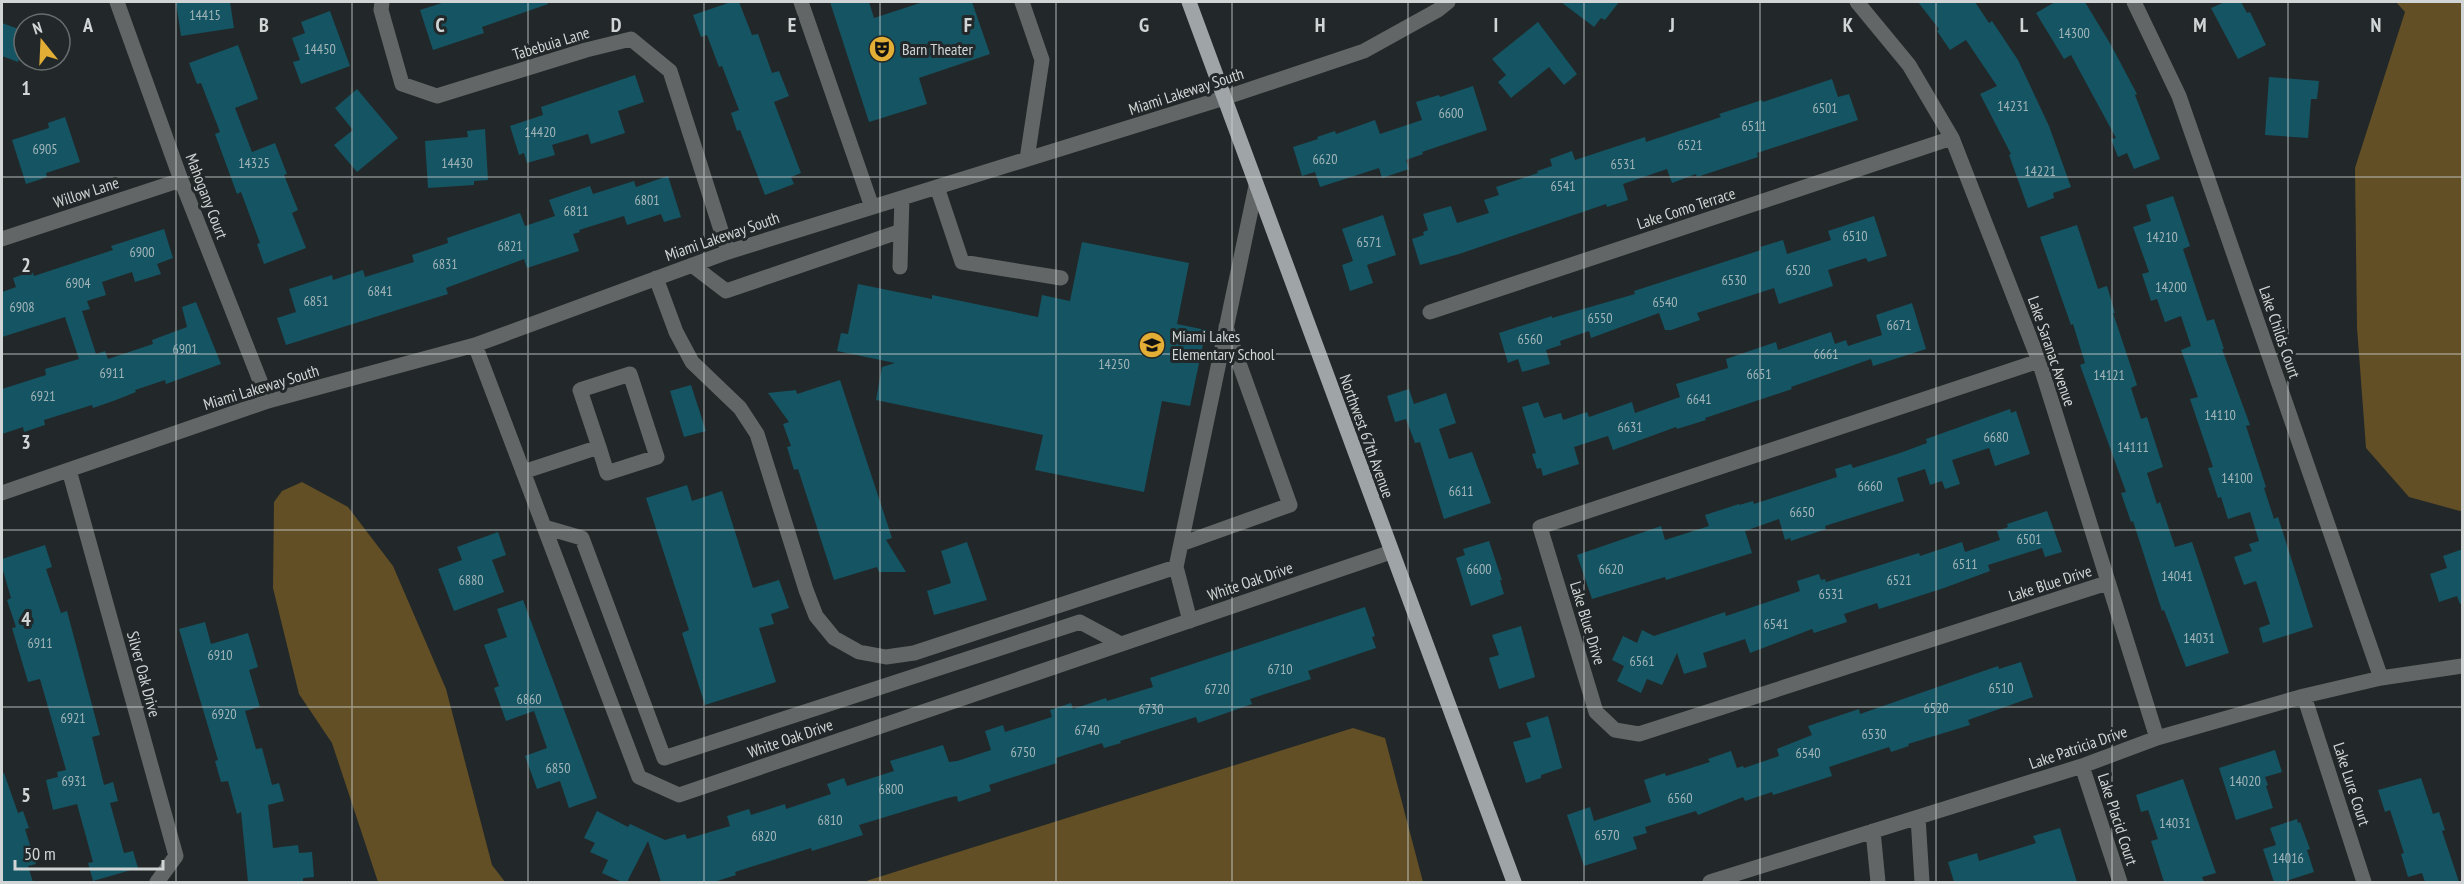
<svg xmlns="http://www.w3.org/2000/svg" width="2464" height="884" viewBox="0 0 2464 884" font-family="'PT Sans Narrow',sans-serif">
<rect width="100%" height="100%" fill="#222829"/>
<path fill="#634f25" d="M2396 2H2462V510L2460 511 2409 497 2366 448 2357 327 2355 168 2405 12Z
M302 482 348 507 393 566 446 689 492 865 505 882H378L332 743 299 694 273 588 274 502 282 491Z
M1353 728 1385 738 1423 882H863Z"/>
<path fill="#155462" d="M176 2H230L234 28 181 36Z
M445 2H547L548 4 482 27 484 33 433 50 420 10Z
M731 2H739L752 35 758 34 772 73 779 71 789 96 774 102 801 173 791 177 794 184 765 195 740 130 737 131 731 113 739 110 722 66 719 67 707 35 701 37 693 15Z
M830 2H869L874 18 923 2H972L990 54 919 78 927 104 869 122Z
M1561 2H1619L1605 20 1601 18 1594 27Z
M1918 2H1975L1989 23 1992 21 2018 60 2049 126 2071 187 2053 193 2054 198 2028 208 2009 155 2011 154 1980 94 1997 86 1966 40 1950 50 1937 31 1939 29Z
M2055 2H2085L2111 45 2137 94 2135 95 2160 159 2134 169 2127 153 2118 157 2111 139 2116 138 2071 55 2064 59 2036 13Z
M2225 2H2241L2247 13 2250 12 2266 45 2238 59 2211 8Z
M330 11 350 66 301 84 293 62 300 60 292 38 305 33 301 22Z
M1538 22 1577 74 1564 85 1549 67 1511 98 1498 82 1506 75 1492 59Z
M2 23 24 31V45L18 62 2 56Z
M238 45 258 99 235 108 252 152 275 143 287 174 284 175 298 210 292 213 306 248 264 264 257 244 260 243 241 192 237 194 215 134 220 132 201 83 197 84 189 63Z
M635 75 644 102 618 111 625 133 591 144 588 134 552 145 555 155 527 163 524 153 519 155 510 126 543 115 541 107Z
M2269 77 2319 81 2317 99H2311L2308 138 2265 135Z
M1832 79 1838 97 1849 94 1858 120 1757 153 1758 157 1697 177 1696 174 1672 183 1667 169 1623 184 1628 200 1607 207 1606 204 1459 254 1420 265 1412 239 1424 235 1423 232 1428 230 1423 214 1451 206 1457 223 1489 213 1484 200 1499 195 1496 187 1538 173 1537 171 1552 166 1550 159 1572 151 1575 160 1645 137 1646 142 1721 117 1719 114 1762 100 1763 102Z
M1473 86 1487 130 1422 152 1423 154 1406 160 1409 169 1382 178 1379 168 1320 187 1315 172 1302 176 1293 147 1318 139 1317 137 1335 131 1336 134 1375 120 1380 134 1422 120 1416 102 1439 95 1440 97Z
M357 89 398 138 357 172 334 145 353 130 335 108Z
M65 117 80 162 46 173 47 177 26 184 12 140 49 128 48 123Z
M485 129 488 180 474 181V185L428 188 425 141 468 137 467 131Z
M668 176 681 217 664 222 661 214 627 225 624 216 579 230 580 232 573 234 579 251 527 268 524 259 446 288 448 294 286 345 277 318 296 312 289 289 332 275 333 280 363 270 365 277 414 262 412 255 448 243 447 238 520 213 525 226 555 216 549 200 590 186 593 194 634 181 636 187Z
M2173 196 2190 246 2183 249 2207 321 2214 319 2224 349H2222L2250 425 2246 426 2266 487 2264 488 2274 519 2278 517 2313 627 2263 643 2259 628 2270 624 2256 581 2244 585 2234 557 2252 551 2249 544 2259 541 2250 512 2228 519 2221 497 2218 498 2208 468 2213 467 2190 399 2198 397 2181 350 2191 346 2181 316 2165 322 2157 299 2151 301 2142 274 2149 272 2133 227 2151 221 2146 205Z
M1383 215 1396 255 1367 265 1373 283 1350 291 1342 265 1353 261 1342 229Z
M1874 216 1887 256 1868 262 1866 258 1828 270 1833 286 1779 304 1774 288 1697 313 1700 320 1671 330H1665L1659 313 1591 338 1589 331 1560 341 1561 345 1546 350 1550 364 1522 372 1518 359 1508 363 1499 333 1552 316V318L1635 294 1634 291 1761 250 1760 247 1783 240 1787 254 1831 240 1828 231Z
M2077 225 2098 289 2107 286 2115 313H2113L2137 385 2131 388 2141 419 2147 417 2163 467 2147 473 2157 504 2160 502 2175 547 2192 542 2229 653 2186 667 2164 610 2162 611 2133 521 2131 522 2121 493 2126 492 2080 365 2085 363 2073 324 2071 325 2040 237Z
M164 229 173 258 157 264 161 274 135 282 132 272 102 282 106 295 87 301 90 309 82 311 96 354 105 351 108 359 153 344 152 340 187 327 182 307 196 302 221 364 166 384 165 380 135 390 136 392 116 400 93 408 92 405 44 420 45 425 24 432 23 427 2 434V389L46 375 45 369 79 359 65 317 2 337V292L16 287 13 278 32 271 34 276 113 250 111 246Z
M1082 242 1189 263 1177 324 1206 330 1190 406 1162 401 1144 492 1035 470 1043 435 876 400 882 367 895 363 837 351 841 333 848 334 858 284 932 299V295L1038 317 1042 295 1070 301Z
M1912 303 1926 349 1873 366 1871 359 1791 387 1792 389 1705 418 1706 420 1677 429 1676 427 1613 450 1608 436 1574 447 1579 464 1543 476 1541 468 1537 469 1532 454 1536 453 1522 407 1538 402 1544 418 1561 413 1563 420 1587 412 1589 417 1632 402 1635 413 1680 397 1676 384 1728 368 1726 359 1776 342 1778 350 1831 332 1835 344 1846 340 1848 346 1882 335 1876 315Z
M840 380 892 538 886 540 906 572H879L877 567 834 580 798 469 794 470 787 447 791 446 783 424 789 422 768 393 796 390 797 394Z
M691 385 706 431 684 437 670 391Z
M1409 389 1414 404 1446 393 1456 423 1439 429 1449 459 1472 452 1491 503 1444 519 1420 442 1415 443 1406 419 1395 422 1387 396Z
M2010 409 2011 413 2016 411 2030 454 1995 466 1989 448 1952 460 1960 484 1945 489 1942 481 1930 485 1925 469 1897 478 1904 501 1825 526 1826 529 1791 541 1790 538 1785 540 1779 519 1745 531 1752 553 1666 580 1665 577 1592 599 1577 555 1661 526 1665 540 1709 526 1705 515 1739 504V505L1753 501 1754 504 1837 477 1835 469 1851 464 1853 468 1900 453 1927 443 1926 439Z
M687 485 692 501 722 491 753 588 779 580 789 608 771 614 774 624 759 628 776 682 705 705 682 633 689 630 646 498Z
M2047 511 2062 552 2045 557 2042 548 1988 565 1990 571 1944 588 1879 609 1877 603 1844 614 1847 622 1814 633 1812 629 1750 653 1745 639 1703 653 1707 667 1684 674 1677 653 1662 685 1647 679 1641 693 1617 681 1624 666 1612 660 1623 636 1637 643 1642 630 1654 636 1725 612 1726 616 1800 591 1797 581 1819 574 1821 580 1825 579 1826 582 1919 553 1920 556 1962 542 1965 552 2000 540 1997 531 2008 527 2007 524Z
M498 532 506 555 492 560 504 592 454 611 438 569 462 560 457 547Z
M1489 541 1502 580H1500L1504 594 1471 606 1456 558 1465 555 1463 549Z
M967 542 987 600 934 615 927 591 951 583 941 551Z
M45 545 52 567 46 569 61 613 67 611 100 735 92 737 104 785 113 782 118 801 110 803 124 853 133 851 138 868 93 881 88 863 93 862 77 804 53 810 46 780 58 777 57 772 66 770 40 679 28 682 12 628 16 627 7 600 11 598 2 567V559Z
M2463 549V603L2460 604 2457 596 2439 602 2430 574 2447 568 2443 556Z
M523 600 597 798 569 808 560 781 537 789 525 756 547 748 534 711 506 721 494 688 499 686 484 645 507 637 497 609Z
M1365 607 1375 636 1372 637 1376 648 1308 671 1311 679 1250 699 1252 704 1198 723 1196 717 1120 741 1121 743 1104 748 1102 743 1056 758 1057 763 989 785 991 791 958 802 957 796 948 798 859 825 863 835 812 851 811 848 735 872 736 875 714 882H661L648 841 627 882H622L602 873 608 860 590 852 595 843 584 838 597 811 628 827 630 824 665 840 685 834 687 839 730 826 727 816 749 809 751 815 785 804 786 809 831 794 827 784 844 778 847 786 894 771 890 761 943 745 949 762 957 761 991 750 985 731 1003 725 1005 732 1052 717 1050 710 1071 703 1073 709 1106 698 1107 701 1153 687 1150 678Z
M205 622 211 644 248 633 258 667 249 670 260 707 245 711 256 749 262 748 272 785 279 783 284 801 268 805 273 848 298 845 299 853 312 852 314 877 303 878V882H248L241 812 237 814 228 781 221 782 215 761 218 760 179 629Z
M1521 626 1535 677 1499 689 1489 658 1499 655 1492 635Z
M2021 662 2033 697 1968 720 1970 725 1908 744 1909 746 1891 752 1889 747 1829 767 1832 776 1773 795 1772 792 1745 801 1743 797 1698 815 1696 811 1645 827 1647 833 1633 837 1637 849 1584 866 1567 815 1590 807 1594 821 1651 802 1644 780 1665 773 1666 776 1710 762 1708 759 1731 751 1737 768 1743 766 1744 768 1779 756 1777 749 1812 735 1808 726 1859 709 1860 714 1998 666 1999 669Z
M1548 716 1562 768 1541 775V778L1526 783 1513 742 1531 737 1526 723Z
M2275 750 2282 772 2265 777 2268 785 2266 786 2273 808 2236 820 2219 768Z
M4 773 18 813 23 811 29 828 25 829 36 864 28 866 33 882H2V774Z
M2421 778 2433 814 2439 812 2445 830 2442 831 2459 882H2425L2422 873 2408 877 2401 854 2404 853 2390 810 2385 812 2378 790Z
M2183 779 2216 873 2202 877 2204 882H2164L2151 841 2158 839 2148 810 2141 812 2136 795Z
M2297 819 2298 823 2300 822 2310 849 2307 850 2314 872 2283 882H2274L2263 849 2276 845 2270 828Z
M2060 828 2077 882H1954L1948 862 1977 853 1979 861 2036 843 2033 836Z"/>
<g fill="none" stroke-linecap="round" stroke-linejoin="round">
<path stroke="#636666" stroke-width="15" d="M117 2 181 180 268 401
M382 2 381 10 402 84 437 96 586 50 631 39 670 71 728 252
M801 2 872 207
M1022 2 1042 60 1027 159
M1857 2 1909 65 1952 138 2039 361 2157 738
M2134 2 2179 96 2381 678
M937 187 962 262 1061 278
M2 239 181 180
M692 265 726 291 901 231 902 198
M900 267 901 231
M656 278 676 332 692 362 740 408 757 434 806 590 816 616 834 638 859 652 886 657 914 653 1176 567
M1430 312 1952 138
M475 345 639 777 679 795 1391 552
M2039 361 1540 527 1596 712 1615 730 1639 734 2107 583
M69 470 176 856 157 882
M523 472 599 447 580 390 630 374 657 457 607 473 599 447
M2 493 268 401 475 345 728 252 1224 98 1364 51 1438 10 1448 2
M544 527 582 538 664 758 1080 622 1121 644
M1181 544 1290 505 1226 327
M1190 621 1176 567 1256 186
M2304 696 2364 882
M2082 766 2120 882
M1918 817 1922 882
M1873 831 1878 882
M1710 882 2082 766 2157 738 2304 696 2381 678 2462 666"/>
<path stroke="#9fa5a6" stroke-width="15" d="M1189 2 1514 882"/>
</g>
<path fill="none" stroke="#d1d5d6" stroke-width="1.5" stroke-opacity="0.55" d="M176 2V882M352 2V882M528 2V882M704 2V882M880 2V882M1056 2V882M1232 2V882M1408 2V882M1584 2V882M1760 2V882M1936 2V882M2112 2V882M2288 2V882M2 177H2462M2 354H2462M2 530H2462M2 707H2462"/>
<defs>
<symbol id="theatre-disc" viewBox="-11 -11 22 22"><circle r="9.5" fill="#e3ae35" stroke="#222829"/><path d="M-5-5.5Q0-4 5-5.5V0Q5 5 0 6Q-5 5-5 0ZM-3.3-2.5H-1v1.5H-3.3ZM1-2.5H3.3v1.5H1ZM-2.8 1Q0 5.5 2.8 1Z" fill="#111"/></symbol>
<symbol id="school-disc" viewBox="-11 -11 22 22"><circle r="9.5" fill="#e3ae35" stroke="#222829"/><path d="M0-5L7-2L0 1L-7-2ZM-4 1L0 2.5L4 1V4Q0 6-4 4Z" fill="#111"/></symbol>
</defs>
<g fill-rule="evenodd">
<use href="#theatre-disc" x="867" y="34" width="30" height="30"/>
<use href="#school-disc" x="1137" y="330" width="30" height="30"/>
</g>
<g text-anchor="middle" stroke-width="6" stroke-linejoin="round" paint-order="stroke">
<g font-size="14" fill="#a2b5b9">
<text x="205" y="20">14415</text>
<text x="2074" y="38">14300</text>
<text x="320" y="54">14450</text>
<text x="2013" y="111">14231</text>
<text x="1825" y="113">6501</text>
<text x="1451" y="118">6600</text>
<text x="1754" y="131">6511</text>
<text x="540" y="137">14420</text>
<text x="1690" y="150">6521</text>
<text x="45" y="154">6905</text>
<text x="1325" y="164">6620</text>
<text x="254" y="168">14325</text>
<text x="457" y="168">14430</text>
<text x="1623" y="169">6531</text>
<text x="2040" y="176">14221</text>
<text x="1563" y="191">6541</text>
<text x="647" y="205">6801</text>
<text x="576" y="216">6811</text>
<text x="1855" y="241">6510</text>
<text x="2162" y="242">14210</text>
<text x="1369" y="247">6571</text>
<text x="510" y="251">6821</text>
<text x="142" y="257">6900</text>
<text x="445" y="269">6831</text>
<text x="1798" y="275">6520</text>
<text x="1734" y="285">6530</text>
<text x="78" y="288">6904</text>
<text x="2171" y="292">14200</text>
<text x="380" y="296">6841</text>
<text x="316" y="306">6851</text>
<text x="1665" y="307">6540</text>
<text x="22" y="312">6908</text>
<text x="1600" y="323">6550</text>
<text x="1899" y="330">6671</text>
<text x="1530" y="344">6560</text>
<text x="185" y="354">6901</text>
<text x="1826" y="359">6661</text>
<text x="1114" y="369">14250</text>
<text x="112" y="378">6911</text>
<text x="1759" y="379">6651</text>
<text x="2109" y="380">14121</text>
<text x="43" y="401">6921</text>
<text x="1699" y="404">6641</text>
<text x="2220" y="420">14110</text>
<text x="1630" y="432">6631</text>
<text x="1996" y="442">6680</text>
<text x="2133" y="452">14111</text>
<text x="2237" y="483">14100</text>
<text x="1870" y="491">6660</text>
<text x="1461" y="496">6611</text>
<text x="1802" y="517">6650</text>
<text x="2029" y="544">6501</text>
<text x="1965" y="569">6511</text>
<text x="1479" y="574">6600</text>
<text x="1611" y="574">6620</text>
<text x="2177" y="581">14041</text>
<text x="471" y="585">6880</text>
<text x="1899" y="585">6521</text>
<text x="1831" y="599">6531</text>
<text x="1776" y="629">6541</text>
<text x="2199" y="643">14031</text>
<text x="40" y="648">6911</text>
<text x="220" y="660">6910</text>
<text x="1642" y="666">6561</text>
<text x="1280" y="674">6710</text>
<text x="2001" y="693">6510</text>
<text x="1217" y="694">6720</text>
<text x="529" y="704">6860</text>
<text x="1936" y="713">6520</text>
<text x="1151" y="714">6730</text>
<text x="224" y="719">6920</text>
<text x="73" y="723">6921</text>
<text x="1087" y="735">6740</text>
<text x="1874" y="739">6530</text>
<text x="1023" y="757">6750</text>
<text x="1808" y="758">6540</text>
<text x="558" y="773">6850</text>
<text x="74" y="786">6931</text>
<text x="2245" y="786">14020</text>
<text x="891" y="794">6800</text>
<text x="1680" y="803">6560</text>
<text x="830" y="825">6810</text>
<text x="2175" y="828">14031</text>
<text x="1607" y="840">6570</text>
<text x="764" y="841">6820</text>
<text x="2288" y="863">14016</text>
</g>
<g font-size="16" fill="#d1d5d6" stroke="#222829">
<text transform="translate(551 43) rotate(-17)" y="6">Tabebuia Lane</text>
<text transform="translate(1186 91) rotate(-18)" y="6">Miami Lakeway South</text>
<text transform="translate(86 192) rotate(-18)" y="6">Willow Lane</text>
<text transform="translate(207 196) rotate(69)" y="6">Mahogany Court</text>
<text transform="translate(1686 208) rotate(-18)" y="6">Lake Como Terrace</text>
<text transform="translate(722 236) rotate(-19)" y="6">Miami Lakeway South</text>
<text transform="translate(2280 332) rotate(71)" y="6">Lake Childs Court</text>
<text transform="translate(2052 351) rotate(71)" y="6">Lake Saranac Avenue</text>
<text transform="translate(261 387) rotate(-17)" y="6">Miami Lakeway South</text>
<text transform="translate(1367 436) rotate(70)" y="6">Northwest 67th Avenue</text>
<text transform="translate(1250 581) rotate(-19)" y="6">White Oak Drive</text>
<text transform="translate(2050 583) rotate(-18)" y="6">Lake Blue Drive</text>
<text transform="translate(1588 623) rotate(73)" y="6">Lake Blue Drive</text>
<text transform="translate(144 674) rotate(75)" y="6">Silver Oak Drive</text>
<text transform="translate(790 738) rotate(-19)" y="6">White Oak Drive</text>
<text transform="translate(2078 747) rotate(-19)" y="6">Lake Patricia Drive</text>
<text transform="translate(2352 784) rotate(72)" y="6">Lake Lure Court</text>
<text transform="translate(2118 819) rotate(72)" y="6">Lake Placid Court</text>
</g>
<g font-size="16" fill="#d1d5d6" stroke="#222829" text-anchor="start">
<text x="902" y="55">Barn Theater</text>
<text x="1172" y="342">Miami Lakes<tspan x="1172" dy="18">Elementary School</tspan></text>
</g>
</g>
<g font-size="20" text-anchor="middle" font-weight="bold" fill="#d1d5d6" stroke="#222829" stroke-width="6" stroke-linejoin="round" paint-order="stroke">
<text x="88" y="32">A</text>
<text x="264" y="32">B</text>
<text x="440" y="32">C</text>
<text x="616" y="32">D</text>
<text x="792" y="32">E</text>
<text x="968" y="32">F</text>
<text x="1144" y="32">G</text>
<text x="1320" y="32">H</text>
<text x="1496" y="32">I</text>
<text x="1672" y="32">J</text>
<text x="1848" y="32">K</text>
<text x="2024" y="32">L</text>
<text x="2200" y="32">M</text>
<text x="2376" y="32">N</text>
<text x="26" y="95">1</text>
<text x="26" y="272">2</text>
<text x="26" y="449">3</text>
<text x="26" y="626">4</text>
<text x="26" y="802">5</text>
</g>
<rect width="2464" height="884" fill="none" stroke="#d1d5d6" stroke-width="6"/>
<g transform="translate(42 42) rotate(342)"><circle r="28" fill="#222829" stroke="#686d6e" stroke-width="1.5"/>
<path d="M0-4.5L10 22L0 15L-10 22Z" fill="#e3ae35"/>
<text y="-9" font-size="16" font-weight="bold" text-anchor="middle" fill="#d1d5d6">N</text>
</g>
<path d="M15 860v9h148v-9" fill="none" stroke="#d1d5d6" stroke-width="3"/>
<text x="24" y="860" font-size="18" fill="#d1d5d6" stroke="#222829" stroke-width="4.5" paint-order="stroke">50 m</text>
</svg>
